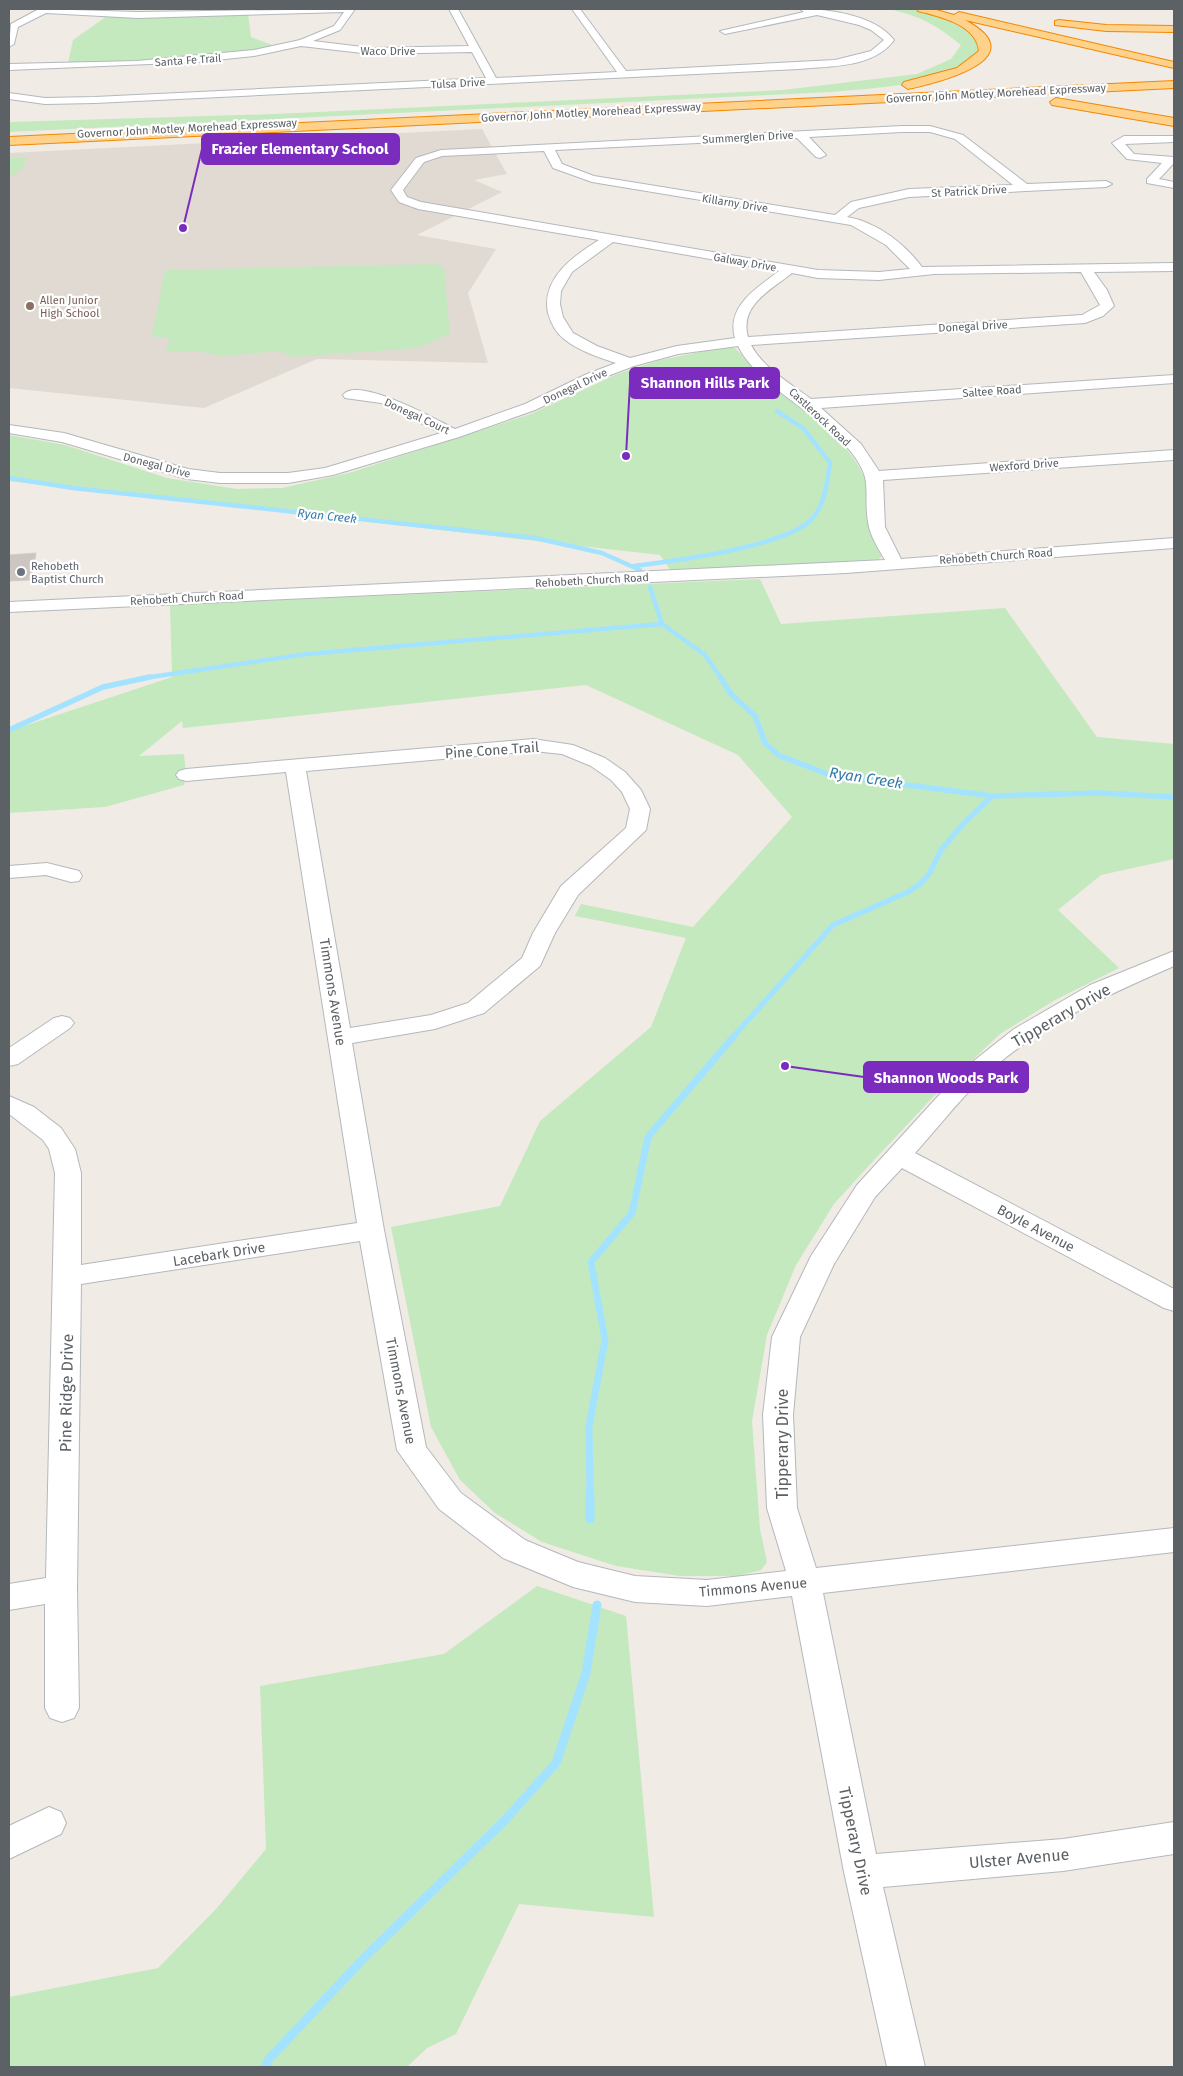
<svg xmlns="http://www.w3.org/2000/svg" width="1183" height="2076" viewBox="0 0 1183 2076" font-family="'Fira Sans',sans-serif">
<rect width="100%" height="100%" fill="#f0ebe4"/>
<path fill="#e0dad3" d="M482 129 507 174 474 180 502 192 417 235 496 249 468 293 488 363 317 359 204 408 9 388V153Z"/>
<path fill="#c4e9be" d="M889 9C896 9 904 8 912 9 929 12 1008 36 968 62 929 86 876 88 831 92L9 132V122L275 114 783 90 917 74 951 59 961 45C935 24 922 17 889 9Z
M248 14 251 37 275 46C207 60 137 60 68 63L73 40 107 16Z
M27 157 23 168 9 177V158Z
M434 264 444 268 450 334 417 348 292 357 280 351 222 356 197 351H165L170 342 168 338 152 336 165 270Z
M726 347 735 348C743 355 748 364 756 371 791 406 848 432 866 482 870 495 867 508 868 520 868 533 876 545 882 556L878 560 671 571 660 555 9 481V435L65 445 167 478 237 489 282 488 349 473 531 414 615 375 660 360Z
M760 579 781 624 1005 608 1097 737 1174 744V859L1101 875 1058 910 1119 968 1055 1000 1000 1034 932 1098 863 1172 834 1204 796 1265 767 1335 752 1421 760 1529 767 1562 761 1570 738 1576H680L616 1566 542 1542 495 1513 460 1480 431 1427 391 1227 500 1206 540 1121 651 1027 686 938 575 916 581 904 693 927 792 817 738 755 586 685 183 728 182 721 139 756 184 754 186 775 184 785 105 807 9 813V731L172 677 170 605Z
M537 1586 626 1616 654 1917 519 1904 456 2034 427 2048 407 2067H9V1997L158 1968 216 1909 266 1849 260 1686 444 1654Z"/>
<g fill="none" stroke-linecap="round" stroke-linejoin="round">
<path stroke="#a4e3ff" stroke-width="4.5" d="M9 478 73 488 535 538 602 553 640 570
M634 566C675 561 782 547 811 520 825 506 827 482 830 463L804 429 777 411
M650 587 662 624 705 655 721 678
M144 678 307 654 662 624"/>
<path stroke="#a4e3ff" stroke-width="5.5" d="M720 677 731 694 755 716 765 743 778 755 830 775 992 796 1099 793 1174 797
M9 730 103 687 150 677
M733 1037 833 925 908 892 920 884 929 874 941 850 964 823 992 796"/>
<path stroke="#a4e3ff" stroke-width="7" d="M590 1495 589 1426 605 1340 591 1262 632 1213 648 1137 734 1036"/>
<path stroke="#a4e3ff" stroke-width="9" d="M590 1493V1519
M265 2067 269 2059 364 1958 505 1820 556 1763 586 1673 597 1605"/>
</g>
<path fill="#cbc6c1" stroke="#d5ccc1" d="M36 553 31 580 9 581V555Z"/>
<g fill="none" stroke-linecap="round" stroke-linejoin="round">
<defs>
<path id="minor" d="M39 9 138 12 355 9 340 30 313 41 371 48 469 46 449 9H458L496 78 617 72 572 9H580L626 71 835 60 871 51 884 40 871 30 859 25 817 15 725 34 720 31 804 12 800 9C829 9 875 15 894 40 874 68 830 66 799 69L95 103 45 104 9 99V93L45 98 95 97 486 78 472 52 371 54 301 46 254 56 197 62 9 70V64L137 61 254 50 300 40 334 26 344 12 138 18 46 13 18 27 14 44 9 47 11 24Z
M902 126H930L963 135 1027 184 1106 181 1112 184 1106 187 909 197 859 208 847 217C877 222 905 244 922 267L1174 263V271L1094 272 1107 290 1114 306 1103 316 1085 323 751 345C763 368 791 384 811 399L1174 375V383L821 408 861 444 879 471 1174 450V460L883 480 885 527 901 559 1174 538V548L846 573 9 612V602L885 560C878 548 870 536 868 522 863 490 874 482 852 453 822 414 759 388 738 346L678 354 634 366 597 380 535 410 459 437 333 475 288 483H220L187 479 62 442 9 433V425L64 433 188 469 220 473H288L325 468 441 433 381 403 345 398 343 395C357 375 437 420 455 429L525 404 587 374 616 363C598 357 579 351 564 339 556 333 551 323 548 313 541 279 573 256 599 240L418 209 399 202 391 190 416 158 441 150ZM902 132H930L955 139 1013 185 909 189 851 202 835 215 594 176 562 164 555 150 797 138 816 157 820 158 826 155 809 137ZM544 151 553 168 592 182 851 225 886 245 910 269 879 272 818 270 421 202 407 197 403 190 424 162 442 156ZM613 242 779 271C757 288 726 306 735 338L677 346 630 358 597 346 573 333 563 317 560 304 561 291 572 272ZM1081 272 1100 305 1082 315 748 337C739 305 771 290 792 273L818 278 879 280 934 274Z
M1124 136H1174V142L1125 144 1134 154 1174 157V163L1159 179 1174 182V188L1147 183V179L1162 163 1127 159 1112 143Z
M533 739 573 745 605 758 625 772 641 790 650 809 646 830 578 895 555 933 540 966 484 1013 435 1029 352 1043 384 1230 426 1447 461 1493 525 1540 578 1562 635 1576 707 1580 786 1571 767 1508 763 1415 772 1337 811 1256 857 1185 961 1071 1014 1029 1090 985 1174 951V966C1105 996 1033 1028 978 1082 956 1104 936 1130 915 1153L1174 1289V1311L1164 1308 902 1168 875 1197 834 1264 800 1337 793 1415 797 1508 816 1568 1174 1528V1552L823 1593 876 1854 1063 1839 1174 1822V1854L1063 1871 883 1887 925 2067H887L844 1872 792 1596 707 1606 635 1602 573 1587 503 1558 439 1509 397 1450 360 1241 81 1284 77 1589 79 1708 74 1718 62 1722 50 1718 45 1708V1604L9 1610V1584L46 1578 55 1173 49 1149 43 1140 9 1114V1096L34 1107 61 1128 75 1149 81 1173V1265L357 1223 286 772 186 781 179 779 176 775 179 771 186 769ZM533 751 562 754 591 766 611 780 622 792 630 809 626 828 561 886 533 933 522 958 468 1003 431 1015 350 1028 306 771Z
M47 863 79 871 82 876 79 881 71 882 46 875 9 878V866Z
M62 1016 70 1018 74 1023 70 1028 18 1064 9 1066V1048L54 1018Z
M49 1807 61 1812 66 1823 61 1834 9 1859V1826Z"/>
<path id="highway" d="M917 9H933L954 15 959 12 1174 62V68L965 20C1036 58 940 82 908 89L902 85 904 82 957 68 979 51C976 24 940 17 918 11Z
M1059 20 1106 25 1174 26V32L1106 31 1055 25V21Z
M1174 81V88L9 145V137Z
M1056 98 1174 118V126L1052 105 1050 102Z"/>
</defs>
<use href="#minor" stroke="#b4b8bc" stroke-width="2"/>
<use href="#highway" stroke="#f38700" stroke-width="2"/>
<use href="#minor" fill="#fff" fill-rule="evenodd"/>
<use href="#highway" fill="#ffd28b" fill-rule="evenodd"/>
</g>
<circle fill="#8d6e63" stroke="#fff" stroke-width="2" cx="30" cy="306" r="5"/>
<circle fill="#6b7280" stroke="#fff" stroke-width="2" cx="21" cy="572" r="5"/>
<g text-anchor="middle" stroke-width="4.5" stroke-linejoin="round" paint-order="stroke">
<g font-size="11" fill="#5c6166" stroke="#fff">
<text x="388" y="55">Waco Drive</text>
<text transform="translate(188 60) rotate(-4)" y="4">Santa Fe Trail</text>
<text transform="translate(458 83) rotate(-3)" y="4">Tulsa Drive</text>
<text transform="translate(996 93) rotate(-3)" y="4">Governor John Motley Morehead Expressway</text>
<text transform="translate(591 112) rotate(-3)" y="4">Governor John Motley Morehead Expressway</text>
<text transform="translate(187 128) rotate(-3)" y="4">Governor John Motley Morehead Expressway</text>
<text transform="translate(748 137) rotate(-3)" y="4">Summerglen Drive</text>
<text transform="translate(969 191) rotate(-3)" y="4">St Patrick Drive</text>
<text transform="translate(735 203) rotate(9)" y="4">Killarny Drive</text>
<text transform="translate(745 262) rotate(10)" y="4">Galway Drive</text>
<text transform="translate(973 326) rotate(-3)" y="4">Donegal Drive</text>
<text transform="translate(575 386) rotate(-25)" y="4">Donegal Drive</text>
<text transform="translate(992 391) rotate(-4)" y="4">Saltee Road</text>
<text transform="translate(417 416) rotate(25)" y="4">Donegal Court</text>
<text transform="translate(820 417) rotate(43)" y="4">Castlerock Road</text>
<text transform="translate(157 465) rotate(15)" y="4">Donegal Drive</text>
<text transform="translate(1024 465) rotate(-4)" y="4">Wexford Drive</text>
<text transform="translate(996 556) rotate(-4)" y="4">Rehobeth Church Road</text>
<text transform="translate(592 580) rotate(-3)" y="4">Rehobeth Church Road</text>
<text transform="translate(187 598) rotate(-3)" y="4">Rehobeth Church Road</text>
</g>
<g font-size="11" fill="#785e54" stroke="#fff" text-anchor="start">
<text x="40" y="304">Allen Junior<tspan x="40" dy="13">High School</tspan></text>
</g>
<g font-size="11" fill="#5b616d" stroke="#fff" text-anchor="start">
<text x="31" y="570">Rehobeth<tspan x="31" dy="13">Baptist Church</tspan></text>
</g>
<g font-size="12" font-style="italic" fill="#337ba7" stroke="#fff">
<text transform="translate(327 516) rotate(6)" y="4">Ryan Creek</text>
</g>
<g font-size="14" fill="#5c6166" stroke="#fff">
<text transform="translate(492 750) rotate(-4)" y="5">Pine Cone Trail</text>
<text transform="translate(333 992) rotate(81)" y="5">Timmons Avenue</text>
<text transform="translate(1036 1228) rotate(28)" y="5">Boyle Avenue</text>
<text transform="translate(219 1254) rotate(-9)" y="5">Lacebark Drive</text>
<text transform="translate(401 1391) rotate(79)" y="5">Timmons Avenue</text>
<text transform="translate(753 1587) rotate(-5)" y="5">Timmons Avenue</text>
</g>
<g font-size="15" font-style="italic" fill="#337ba7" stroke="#fff">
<text transform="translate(866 778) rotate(9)" y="5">Ryan Creek</text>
</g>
<g font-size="16" fill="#5c6166" stroke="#fff">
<text transform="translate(1061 1015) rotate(-30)" y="6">Tipperary Drive</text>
<text transform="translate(66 1393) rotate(-89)" y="6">Pine Ridge Drive</text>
<text transform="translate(782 1444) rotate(-90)" y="6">Tipperary Drive</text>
<text transform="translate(856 1841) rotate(78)" y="6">Tipperary Drive</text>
<text transform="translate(1019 1858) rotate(-5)" y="6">Ulster Avenue</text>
</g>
</g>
<path fill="none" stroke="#7b2cbf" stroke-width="2" d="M183 228L202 149M626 456L630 383M785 1066L864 1077"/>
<g fill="#7b2cbf" stroke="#fff" stroke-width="2">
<circle cx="183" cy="228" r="5"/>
<circle cx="626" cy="456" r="5"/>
<circle cx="785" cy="1066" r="5"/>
</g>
<g fill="#7b2cbf" stroke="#7b2cbf" stroke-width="2">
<rect x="202" y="134" width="197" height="30" rx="5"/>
<rect x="630" y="368" width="149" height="30" rx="5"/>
<rect x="864" y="1062" width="164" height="30" rx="5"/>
</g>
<g font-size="15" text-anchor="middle" font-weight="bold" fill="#fff">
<text x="300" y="154">Frazier Elementary School</text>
<text x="705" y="388">Shannon Hills Park</text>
<text x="946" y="1083">Shannon Woods Park</text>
</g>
<rect width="1183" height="2076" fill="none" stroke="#5c6166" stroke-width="20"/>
</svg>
